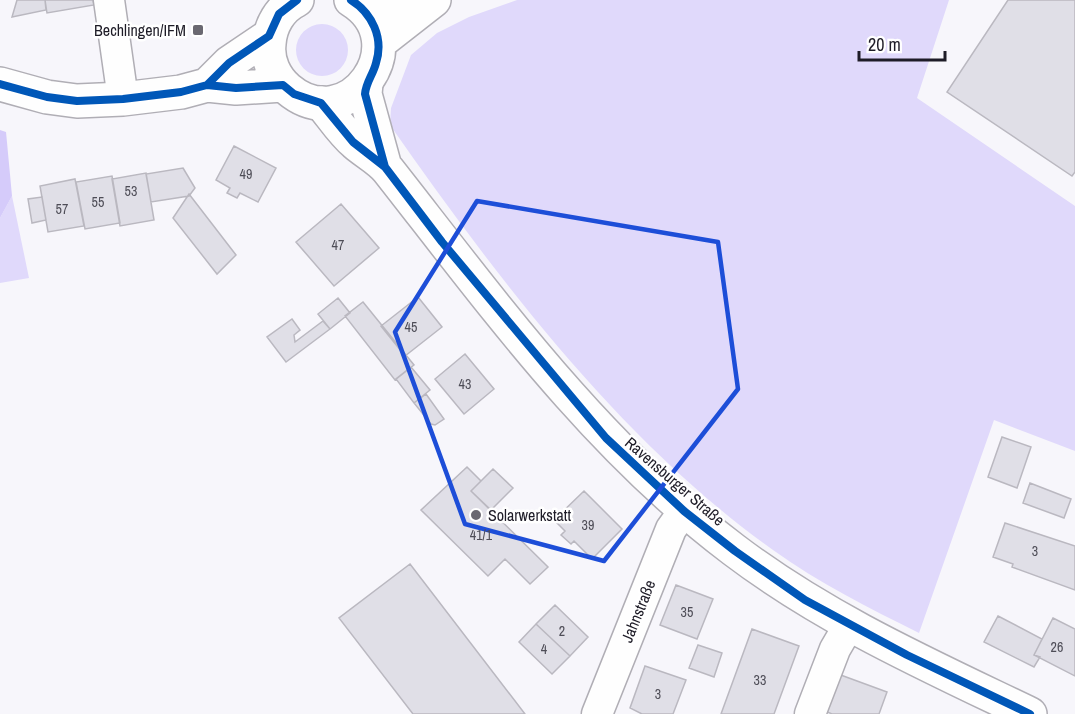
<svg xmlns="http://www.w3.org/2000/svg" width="1075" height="714" viewBox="0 0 1075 714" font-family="'Archivo Narrow',sans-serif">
<rect width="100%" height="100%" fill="#f7f6fb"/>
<path fill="#e0d9fb" d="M517 0H949L917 98 1075 206V451L994 420 919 633C869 608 819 583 773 550 620 441 497 278 390 125L391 108 411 55 437 33 469 17Z
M296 50a26 26 0 1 1 52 0a26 26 0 1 1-52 0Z
M12 196 29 278 0 283V218Z"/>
<path fill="#d5cbfa" d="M0 130 6 132 12 196 0 218Z"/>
<path fill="#e0dfe7" stroke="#bab8c0" stroke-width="1.5" d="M17 0H45L46 10 12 17Z
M45 0H93L94 5 47 13Z
M1008 0H1075V172L1072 176 947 92Z
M234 146 276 168 258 202 240 193 237 198 227 193 230 188 216 180Z
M183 168 195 188 189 196 151 202 146 174Z
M146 173 154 220 120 226 112 179Z
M112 176 120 223 85 229 76 182Z
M75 179 84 226 48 232 40 186Z
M189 194 236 255 217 274 173 218Z
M42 197 46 220 32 223 28 199Z
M341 204 379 248 334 286 296 242Z
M418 297 442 327 405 356 381 326Z
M338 298 350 313 330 329 318 314Z
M363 302 414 365 395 380 345 316Z
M292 319 300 330 294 335 295 342 323 321 330 329 286 362 267 337Z
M465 354 494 389 464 414 435 379Z
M411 367 430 390 414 403 396 379Z
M426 394 444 419 435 425 431 424 414 403Z
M1002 437 1031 447 1017 488 988 477Z
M467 467 481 481 471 491 548 567 530 584 505 559 488 576 421 510Z
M493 469 513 488 491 510 471 491Z
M1030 483 1071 499 1064 518 1023 503Z
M584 491 622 529 592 559 574 541 571 544 561 535 565 531 554 520Z
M1005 523 1075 546V590L1012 567 1013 564 993 557Z
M410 564 525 714H413L339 618Z
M676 585 713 599 697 639 660 625Z
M555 605 588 637 570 656 536 624Z
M998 616 1042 639 1034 655 1040 657 1034 667 984 642Z
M1053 618 1075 629V676L1034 655Z
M536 624 570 656 552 674 519 642Z
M752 629 799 646 774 714H721Z
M698 645 722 653 714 677 689 668Z
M645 666 686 680 673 714H642L630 708Z
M838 674 887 692 879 714H832L825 711Z"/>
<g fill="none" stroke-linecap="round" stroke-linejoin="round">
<defs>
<path id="minor" d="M109 0 123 99
M597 714 671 529 684 511
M810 714 835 649 849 625"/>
<path id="tertiary" d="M366 83 365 94 385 167
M321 103C332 116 342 132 355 143 365 152 379 159 388 170 494 305 596 446 734 550 825 619 928 665 1030 714"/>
<path id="secondary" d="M297 0C280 8 270 26 269 44 267 61 275 78 288 89 348 140 419 42 351 0
M362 7 370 3 394 0
M379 43 434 0
M0 84 47 97 77 101 123 99 181 92 207 85 236 88 283 85
M207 85 229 63 269 36"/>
</defs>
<use href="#minor" stroke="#b0aeb5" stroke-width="33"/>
<use href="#tertiary" stroke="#b0aeb5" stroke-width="36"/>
<use href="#secondary" stroke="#b0aeb5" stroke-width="36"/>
<use href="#minor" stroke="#fefefe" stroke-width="30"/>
<use href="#tertiary" stroke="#fefefe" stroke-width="33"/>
<use href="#secondary" stroke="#fefefe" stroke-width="33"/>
<defs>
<path id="cycleway" d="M351 0C372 13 384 38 376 63 373 75 366 82 365 94L385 167
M0 84 47 97 77 101 123 99 181 92 207 85 236 88 283 85 294 94 321 103 353 142 385 167 442 242 606 438 684 511 735 551 805 600 907 655 1030 714
M207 85 229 63 269 36 279 14 297 0"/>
</defs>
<use href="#cycleway" stroke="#fff" stroke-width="11"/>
<use href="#cycleway" stroke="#0057b8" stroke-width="8"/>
</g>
<path fill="none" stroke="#1d4ed8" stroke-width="4.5" stroke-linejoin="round" d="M477 201 718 242 738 389 604 561 465 524 395 332Z"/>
<g fill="#6a6871" stroke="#fff" stroke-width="2">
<rect x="192" y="24" width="12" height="12" rx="3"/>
<circle cx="476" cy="515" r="6"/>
</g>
<g text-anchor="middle" stroke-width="5" stroke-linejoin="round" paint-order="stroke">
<g font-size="14" fill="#4e4d57">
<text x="246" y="179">49</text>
<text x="131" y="196">53</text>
<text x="98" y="207">55</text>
<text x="62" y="214">57</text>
<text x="338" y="250">47</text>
<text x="411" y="332">45</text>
<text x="465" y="389">43</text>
<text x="588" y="530">39</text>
<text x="481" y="540">41/1</text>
<text x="1035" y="556">3</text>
<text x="687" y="617">35</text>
<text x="562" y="636">2</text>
<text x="1057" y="652">26</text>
<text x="544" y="654">4</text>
<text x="760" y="685">33</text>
<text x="658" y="699">3</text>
</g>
<g font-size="16" fill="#1e1c27" stroke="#fff" text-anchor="end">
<text x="186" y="36">Bechlingen/IFM</text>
<text x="488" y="521" text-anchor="start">Solarwerkstatt</text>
</g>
<g font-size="16" fill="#1e1c27" stroke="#fff">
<text transform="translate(675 481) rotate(41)" y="6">Ravensburger Straße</text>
<text transform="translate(638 611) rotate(-68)" y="6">Jahnstraße</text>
</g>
</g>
<path d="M859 51v9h86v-9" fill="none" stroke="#1e1c27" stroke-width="3"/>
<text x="868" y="51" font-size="18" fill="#1e1c27" stroke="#ffffff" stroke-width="4.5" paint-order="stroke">20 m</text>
</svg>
